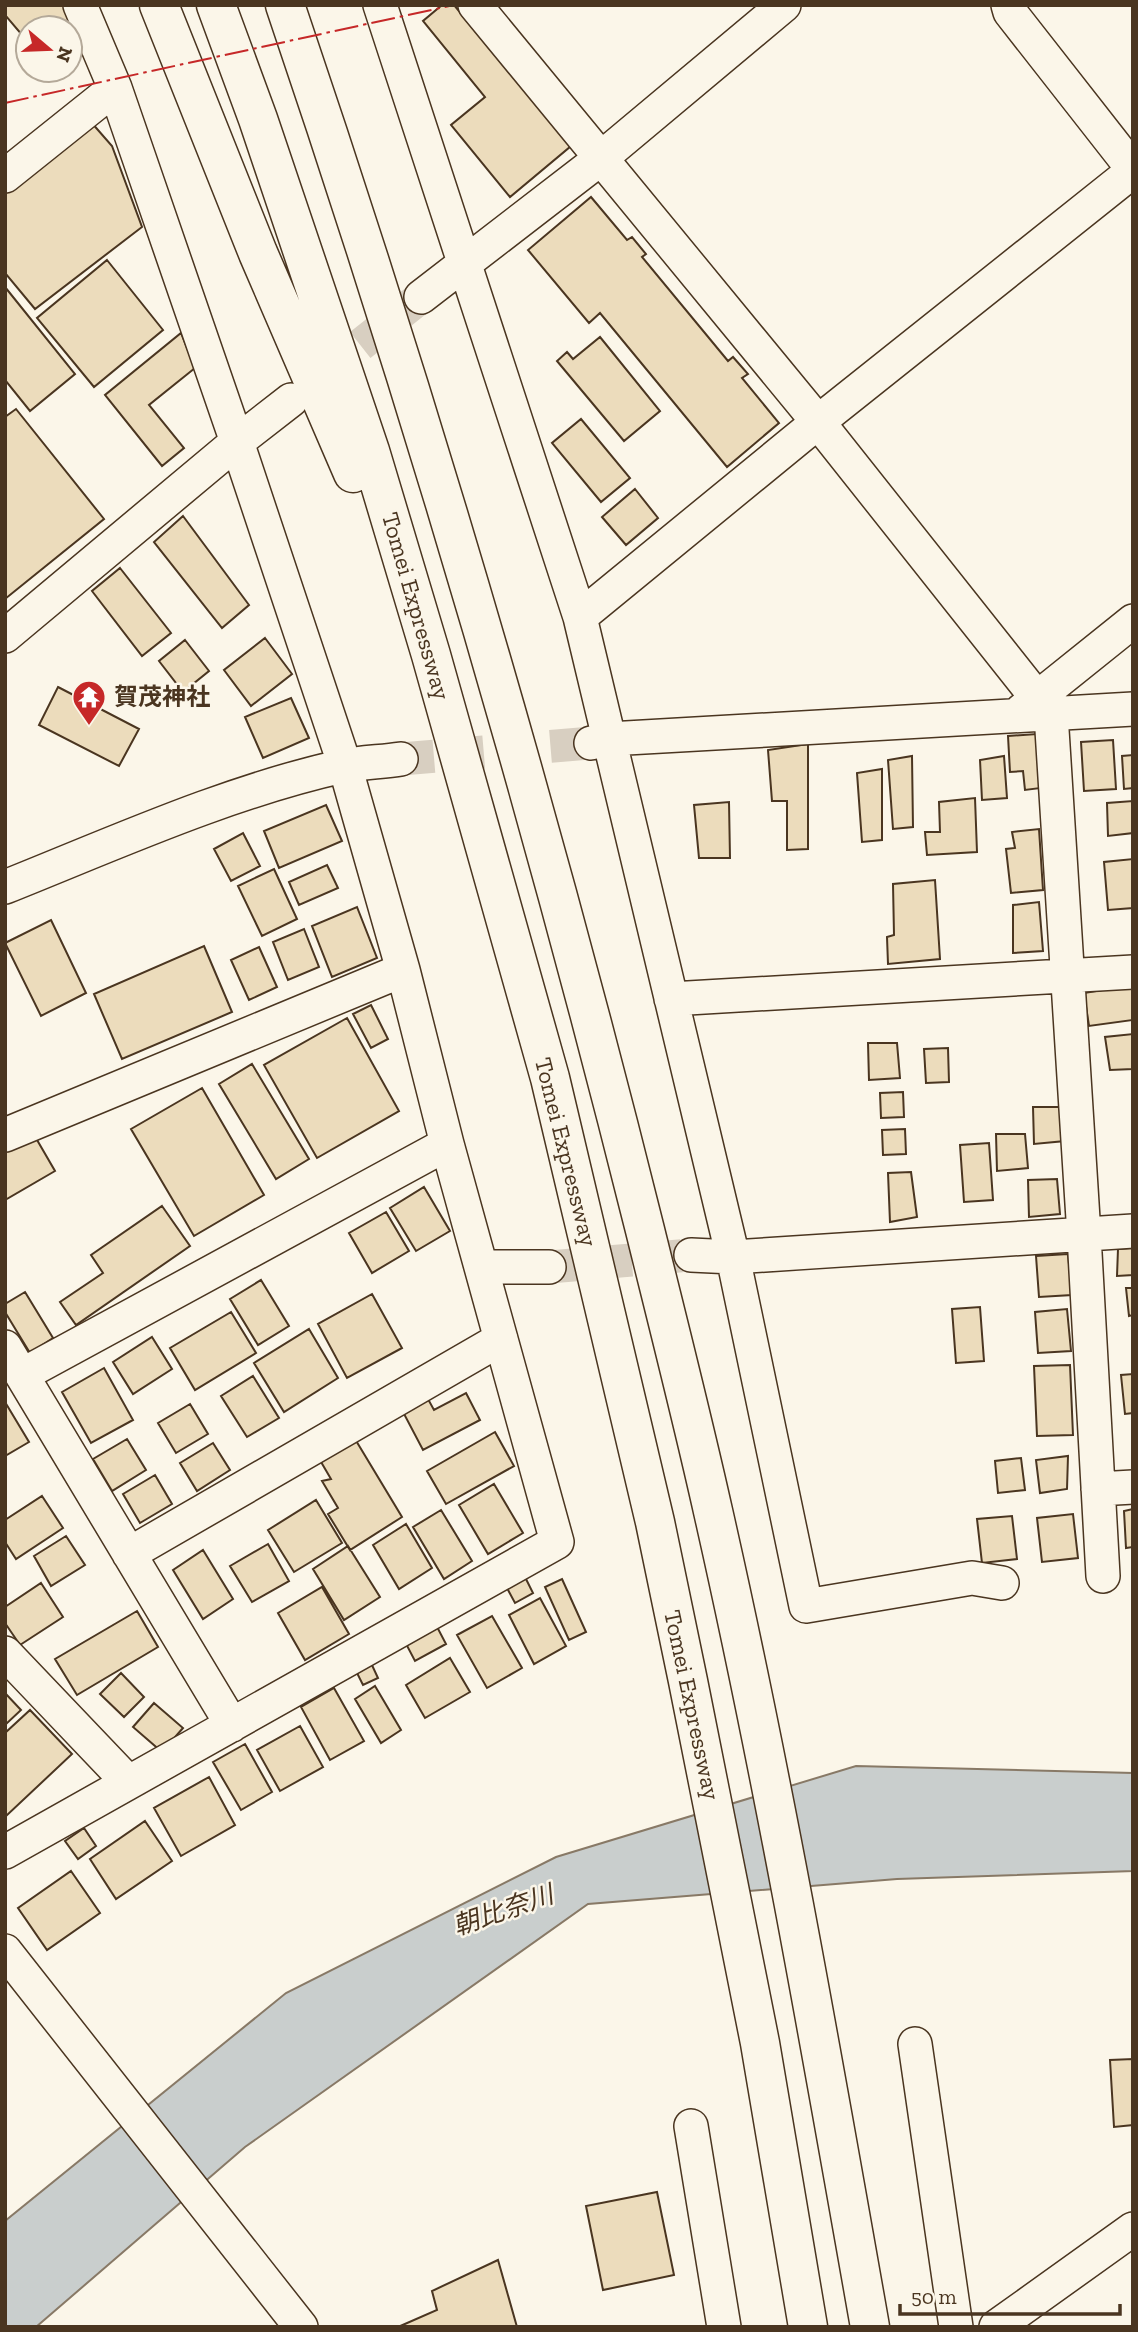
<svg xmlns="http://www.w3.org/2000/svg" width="1138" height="2332" viewBox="0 0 1138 2332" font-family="'Zilla Slab','Noto Sans JP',serif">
<rect width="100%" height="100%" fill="#fbf6e9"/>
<path fill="#c9cecd" stroke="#887966" stroke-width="2" d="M856 1766 1133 1773V1871L897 1879 588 1904 245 2147 36 2327H5V2221L286 1993 556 1857Z"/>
<path fill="#ecdcbc" stroke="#4a3520" stroke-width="2" d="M5 5H63L74 18 62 28H28V42L5 15Z
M442 5H454L571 146 510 197 451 125 485 97 423 21Z
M91 122 112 146 142 227 35 309 5 273V192Z
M591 197 627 240 632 237 646 254 642 257 728 361 733 357 748 374 742 378 779 423 727 467 600 313 589 323 528 250Z
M107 260 163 330 94 387 37 318Z
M5 287 75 374 30 411 5 380Z
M181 333 195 368 149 405 184 448 162 466 105 395Z
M600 337 660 411 624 441 557 361 567 352 573 359Z
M16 409 104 519 5 599V417Z
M581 419 630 478 601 502 552 443Z
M635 489 658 518 626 545 602 517Z
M183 516 249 605 222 628 154 542Z
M120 568 171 633 142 656 92 591Z
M265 638 292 674 251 706 224 670Z
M185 640 209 671 183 692 159 661Z
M58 687 139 729 119 766 39 725Z
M291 698 309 738 263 758 245 717Z
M1037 734 1041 788 1025 790 1023 771 1010 772 1008 736Z
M1113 740 1116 789 1084 791 1081 742Z
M808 744V849L787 850V801H772L768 750Z
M1133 755V788L1124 789 1122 756Z
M912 756 913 827 893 829 888 760Z
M1004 756 1007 798 982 800 980 760Z
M882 769V840L862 842 857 773Z
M975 798 977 852 927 855 925 832H940L939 802Z
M1133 801V833L1108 836 1107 803Z
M729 802 730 858H699L694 805Z
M326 805 342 841 279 868 264 831Z
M1039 829 1043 890 1011 893 1006 849 1015 848 1012 832Z
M243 833 260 866 231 881 214 849Z
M1133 859V908L1108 910 1104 862Z
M327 865 338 888 299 905 289 882Z
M274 869 297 919 262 936 238 886Z
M935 880 940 959 888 964 887 937 894 935 893 884Z
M1039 902 1043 951 1013 953V905Z
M357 907 377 958 332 977 312 926Z
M51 920 86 993 41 1016 5 943Z
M304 929 319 967 288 980 273 942Z
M204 946 232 1012 122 1059 94 994Z
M259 947 277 987 249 1000 231 960Z
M1133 985V1020L1089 1026 1084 993Z
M371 1005 388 1039 371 1048 353 1014Z
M347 1018 399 1111 317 1158 264 1065Z
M1133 1034V1069L1110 1070 1105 1037Z
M868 1043H897L900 1078 869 1080Z
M948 1048 949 1082 926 1083 924 1049Z
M252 1064 309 1159 276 1179 219 1084Z
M202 1088 264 1195 194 1236 131 1129Z
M903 1092 904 1117 881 1118 880 1093Z
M1033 1107H1062L1065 1141 1034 1144Z
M905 1129 906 1154 883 1155 882 1130Z
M33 1133 55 1171 5 1200V1149Z
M996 1134H1025L1028 1168 997 1171Z
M989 1143 993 1200 964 1202 960 1145Z
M911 1172 917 1217 890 1222 888 1173Z
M1057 1179 1060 1214 1029 1217 1028 1180Z
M424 1187 450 1231 416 1251 390 1208Z
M162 1206 190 1246 76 1325 60 1302 103 1273 91 1255Z
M386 1212 409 1251 372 1273 349 1233Z
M1133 1248V1275L1117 1276 1118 1249Z
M1068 1254 1072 1295 1039 1297 1036 1256Z
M261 1280 289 1326 258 1345 230 1299Z
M1126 1288H1133V1315L1129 1316Z
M25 1292 53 1338 30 1353 5 1312V1304Z
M372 1294 402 1348 347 1378 318 1324Z
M980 1307 984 1361 956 1363 952 1309Z
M1067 1309 1071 1351 1038 1353 1035 1312Z
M231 1312 256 1353 195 1390 170 1348Z
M309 1329 338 1378 284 1412 254 1363Z
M152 1337 172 1369 133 1394 113 1362Z
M1070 1365 1073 1435 1037 1436 1034 1366Z
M104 1368 133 1420 91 1443 62 1392Z
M1133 1374V1413L1125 1414 1121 1375Z
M253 1376 279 1418 247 1437 221 1396Z
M466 1393 480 1420 423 1450 403 1412 428 1399 434 1410Z
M5 1402 29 1442 5 1456Z
M190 1404 208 1434 176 1453 158 1423Z
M495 1432 514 1466 446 1504 427 1471Z
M352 1434 402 1517 350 1550 328 1514 338 1508 322 1481 331 1479 317 1455Z
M127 1439 146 1470 112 1491 93 1459Z
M213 1443 230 1470 197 1491 180 1463Z
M1068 1456 1067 1489 1040 1493 1036 1460Z
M1021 1458 1025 1490 998 1493 995 1461Z
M155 1475 172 1504 140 1523 123 1494Z
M494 1484 523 1533 488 1554 459 1505Z
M42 1496 63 1528 16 1559 5 1542V1520Z
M316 1500 342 1543 294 1572 268 1530Z
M1133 1509V1547L1126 1548 1124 1511Z
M441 1510 472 1561 444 1579 413 1527Z
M1073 1514 1078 1558 1042 1562 1037 1518Z
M1012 1516 1017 1559 982 1563 977 1519Z
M406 1524 432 1568 399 1589 373 1545Z
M66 1536 85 1565 51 1586 34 1556Z
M268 1544 289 1581 252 1602 230 1566Z
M348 1546 380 1597 344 1620 313 1569Z
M203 1550 233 1599 203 1619 173 1570Z
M524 1575 533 1593 515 1603 506 1586Z
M562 1579 586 1632 569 1640 545 1587Z
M41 1583 63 1617 20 1645 5 1623V1607Z
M322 1587 349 1634 305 1660 278 1613Z
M540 1598 566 1646 534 1664 509 1615Z
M137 1611 158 1647 77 1695 55 1659Z
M492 1616 522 1668 487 1688 457 1635Z
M435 1623 446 1644 415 1661 404 1640Z
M450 1658 470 1692 425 1718 406 1685Z
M371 1663 378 1678 363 1685 356 1671Z
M121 1673 144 1697 124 1717 100 1694Z
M375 1686 401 1730 381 1743 355 1699Z
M334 1688 364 1741 330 1760 301 1707Z
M5 1693 21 1710 5 1725Z
M154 1703 183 1728 162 1752 133 1727Z
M30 1710 72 1754 5 1817V1733Z
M300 1726 323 1767 280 1791 257 1750Z
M245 1744 272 1792 241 1810 213 1762Z
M209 1777 235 1825 181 1856 154 1808Z
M145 1821 172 1861 116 1899 90 1859Z
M84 1828 96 1846 78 1859 65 1841Z
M71 1871 100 1913 47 1950 18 1908Z
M1133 2059V2125L1114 2127 1110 2060Z
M657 2192 674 2275 603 2290 586 2206Z
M498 2260 517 2327H398L437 2310 432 2291Z"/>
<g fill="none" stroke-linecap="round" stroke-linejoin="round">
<path stroke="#d8cfc1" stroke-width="33" stroke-dasharray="33 17" stroke-linecap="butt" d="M321 376 421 297
M401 759 591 743
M549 1267 691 1255"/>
<defs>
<path id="minor" d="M380 5 580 617 733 1257 806 1606 972 1578 1002 1583
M475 5 818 422 1037 698
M1008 5 1010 12 1133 169
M5 176 115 88
M421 297 600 159 784 5
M580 617 818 422 1133 171
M5 636 237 442 291 400
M1021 711 1133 621
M1051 714 1084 1235 1103 1576
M591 743 609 739 1133 709
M5 887C115 843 227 792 343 766 362 762 382 762 401 759
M671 999 1133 972
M5 1135 403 970
M691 1255 733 1257 1133 1231
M482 1267H549
M5 1347 232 1725
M22 1375 447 1144
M1098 1489 1133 1487
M129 1554 501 1339
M5 1653 128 1782
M5 1852 557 1542 447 1144 403 970 345 766 237 442 115 88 80 5
M5 1951 301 2327
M915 2044 956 2327
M691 2126 724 2327
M996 2327 1133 2229"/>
<path id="highway" d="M159 5 258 253 353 473
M216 5 258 119 370 451 431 655 550 1078 655 1522 688 1681 760 2043 808 2327
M285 5C422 408 542 817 645 1230 668 1323 692 1417 713 1511 774 1780 822 2055 870 2327"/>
</defs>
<use href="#minor" stroke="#4a3520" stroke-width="36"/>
<use href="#highway" stroke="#4a3520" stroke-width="41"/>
<use href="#minor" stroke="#fbf6e9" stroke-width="33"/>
<use href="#highway" stroke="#fbf6e9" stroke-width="38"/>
<path stroke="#c62828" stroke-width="2" stroke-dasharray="24 5 3.5 5" stroke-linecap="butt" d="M5 103 454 5"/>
</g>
<defs>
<symbol id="temple-pin" viewBox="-11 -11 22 30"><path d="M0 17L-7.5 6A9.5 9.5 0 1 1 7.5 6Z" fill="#c62828" stroke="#fbf6e9"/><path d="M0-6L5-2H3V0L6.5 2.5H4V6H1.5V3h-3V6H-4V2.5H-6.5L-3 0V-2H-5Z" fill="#fff"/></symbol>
</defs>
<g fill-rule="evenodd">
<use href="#temple-pin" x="70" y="678" width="38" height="52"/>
</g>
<g text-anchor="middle" stroke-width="5" stroke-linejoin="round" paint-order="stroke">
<g font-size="24" fill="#4a3520" stroke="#fbf6e9">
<text transform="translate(416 606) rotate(74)" y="8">Tomei Expressway</text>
<text transform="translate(566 1152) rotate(76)" y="8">Tomei Expressway</text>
<text transform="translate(692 1705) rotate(78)" y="8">Tomei Expressway</text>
</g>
<g font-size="24" font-weight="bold" fill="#4a3520" stroke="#fbf6e9" text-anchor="start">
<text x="114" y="705">賀茂神社</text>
</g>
<g font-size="26" font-style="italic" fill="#4a3520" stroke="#fbf6e9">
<text transform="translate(503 1910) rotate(-19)" y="9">朝比奈川</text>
</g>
</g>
<rect width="1138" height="2332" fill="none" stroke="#4a3520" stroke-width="14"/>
<g transform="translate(49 49) rotate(109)"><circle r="33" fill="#fbf6e9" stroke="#b4a999" stroke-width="2"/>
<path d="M0-5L12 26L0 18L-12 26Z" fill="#c62828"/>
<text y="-10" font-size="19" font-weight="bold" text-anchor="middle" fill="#4a3520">N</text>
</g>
<path d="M900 2304v10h220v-10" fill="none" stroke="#4a3520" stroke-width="3.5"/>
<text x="911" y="2304" font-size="21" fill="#4a3520" stroke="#fbf6e9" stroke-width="5" paint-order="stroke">50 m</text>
</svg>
